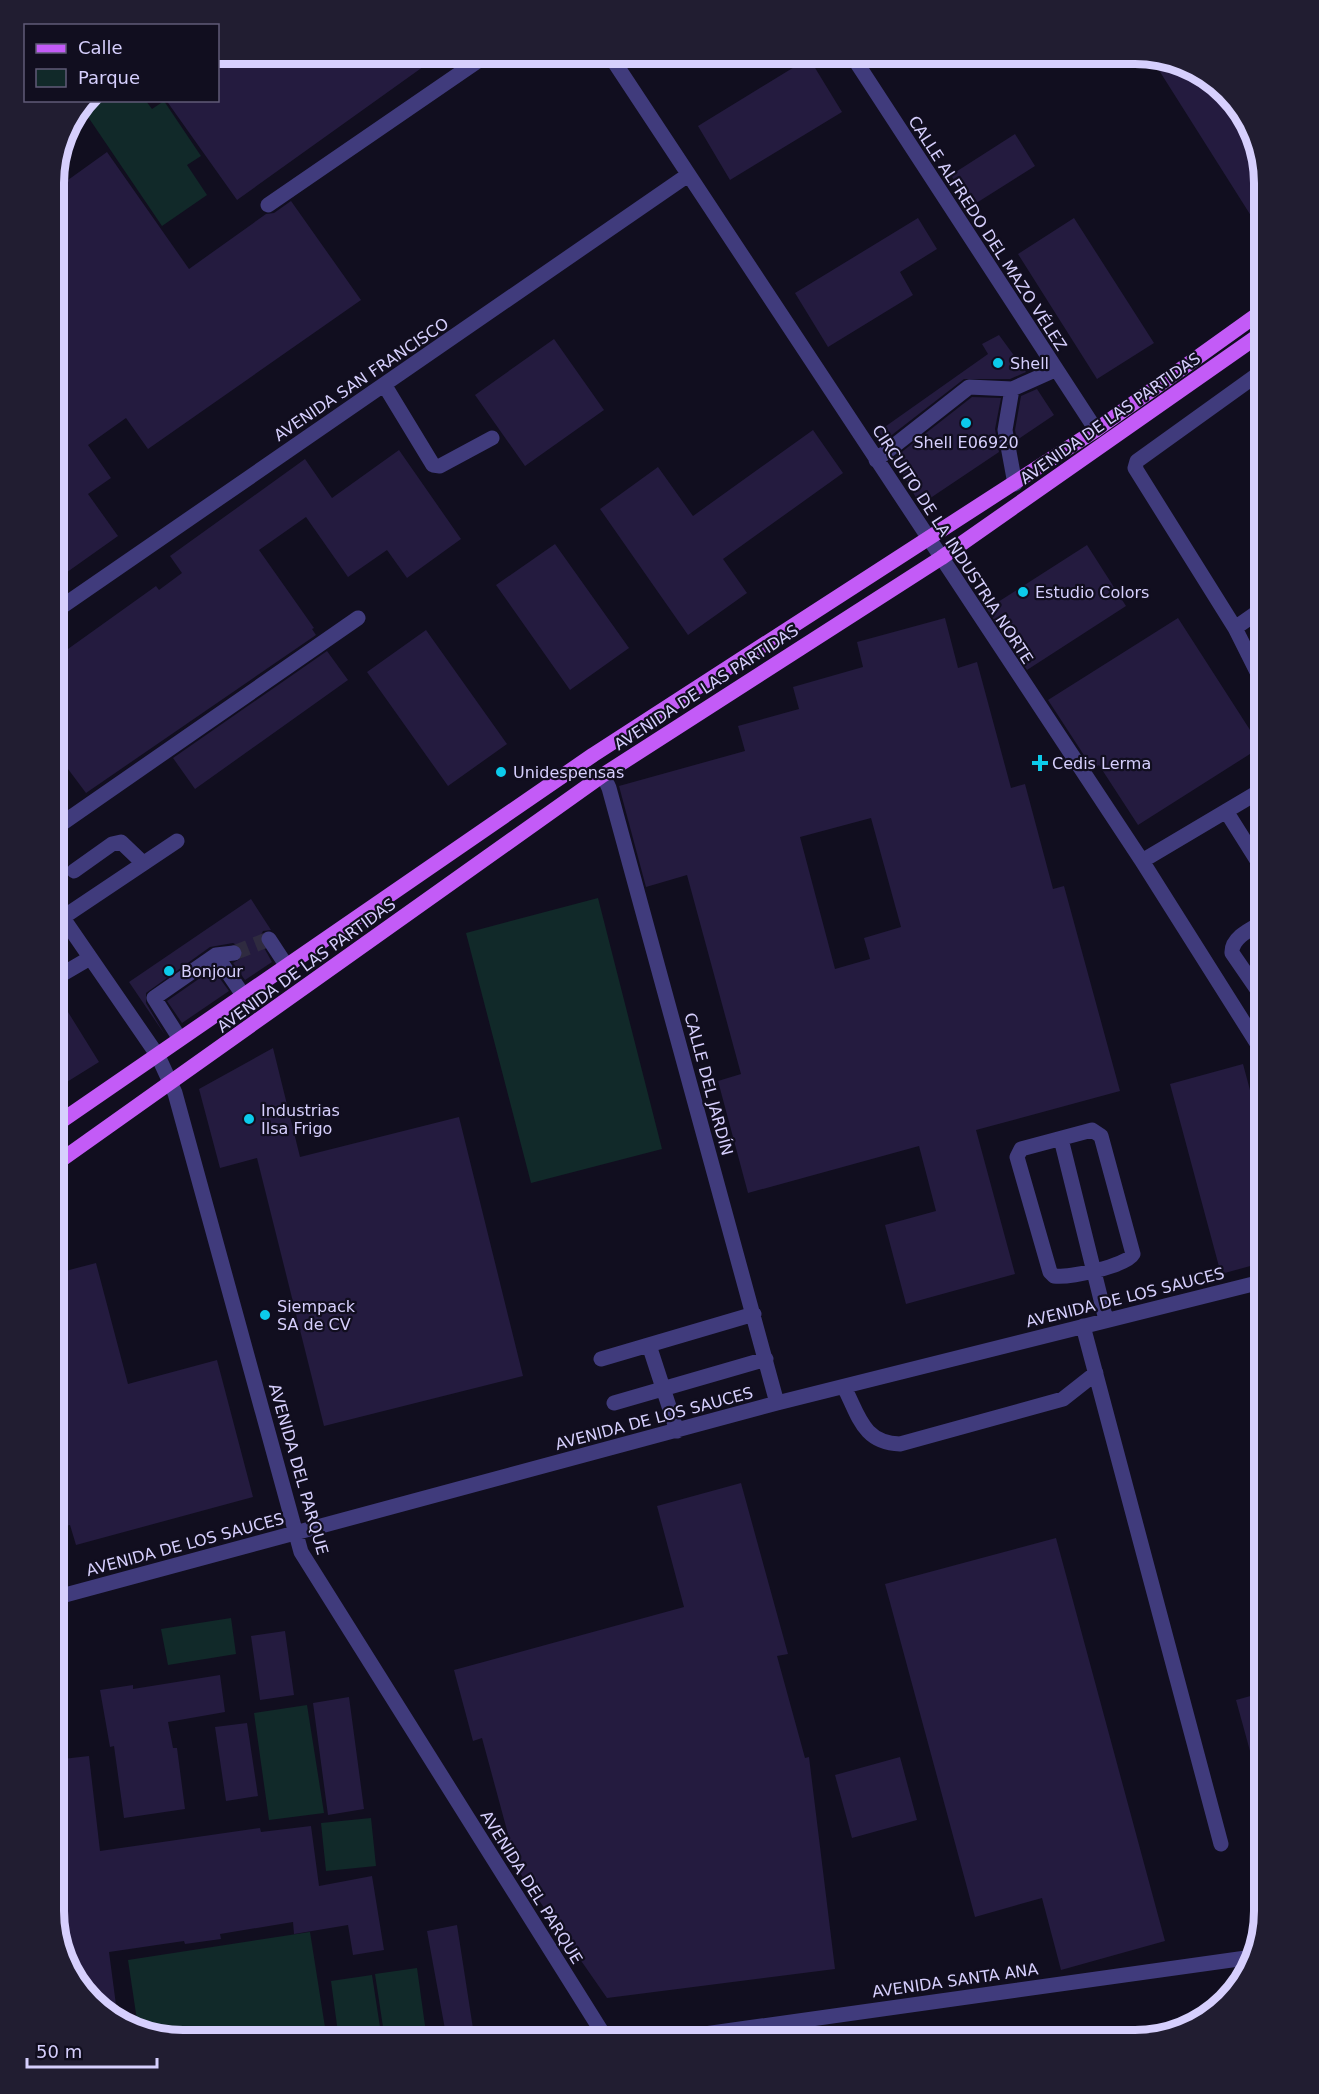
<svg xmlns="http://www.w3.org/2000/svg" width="1319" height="2094" viewBox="0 0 1319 2094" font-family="'DejaVu Sans',sans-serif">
<rect width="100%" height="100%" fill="#110e1f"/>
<path fill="#112929" d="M146 101 152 109 164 101 201 156 187 165 207 195 162 226 82 108 92 101Z
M598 898 662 1149 531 1183 466 933Z
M231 1618 236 1654 168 1665 161 1629Z
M307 1705 324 1813 269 1820 254 1713Z
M371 1818 376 1866 326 1871 321 1823Z
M310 1932 327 2040H175L138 2027 128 1960Z
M417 1968 427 2040H385L375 1974Z
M372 1975 382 2040H339L331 1981Z"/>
<path fill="#241b3f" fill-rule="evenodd" d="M218 54H441L237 200 166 100H218Z
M1150 56 1207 76 1251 126 1265 183V238Z
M809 58 842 112 730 180 698 126Z
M1015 134 1035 166 970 207 951 175Z
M107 152 189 269 266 214 274 213 291 201 361 300 148 449 126 418 88 445 111 478 88 494 118 536 63 575 54 562V190Z
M918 218 937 249 900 272 913 295 828 347 795 293Z
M1074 218 1154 343 1097 379 1018 254Z
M999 335 1026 372 1010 379H964L884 441 879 431 988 354 982 344Z
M554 339 604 410 525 466 475 395Z
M1037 389 1054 415 1017 440 1015 430 1021 396Z
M972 397 1001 398 995 429 999 452 920 505 894 458Z
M813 430 843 473 723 559 747 593 688 635 600 509 658 467 693 516Z
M399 450 461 539 407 578 387 550 348 577 306 517 259 550 314 628 312 629 316 635 86 793 68 769 54 779V659L156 586 159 590 182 573 170 556 305 459 332 498Z
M555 544 629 648 570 690 496 585Z
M1087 545 1126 606 1027 670 987 609Z
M945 618 958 668 977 662 1011 788 1025 784 1053 889 1064 886 1120 1091 976 1130 1015 1274 906 1304 885 1225 936 1211 919 1146 748 1193 718 1081 741 1074 687 875 646 887 619 786 745 751 738 726 799 709 793 687 863 667 857 642ZM871 818 901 927 864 938 870 959 835 969 800 837Z
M1178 618 1261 747 1138 825 1099 765 1093 769 1048 700Z
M426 630 507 744 448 786 367 672Z
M327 651 348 680 195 789 173 758Z
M251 899 271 930 263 931 259 939 272 962 245 980 233 963 243 957 241 947 233 943 210 947 146 993V1003L165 1035 129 982Z
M213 969 229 991 182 1023 167 1001Z
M68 1012 99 1062 54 1090V1021Z
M273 1048 300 1157 459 1117 523 1376 324 1426 257 1158 220 1168 199 1089Z
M1243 1064 1265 1146V1262L1221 1274 1170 1084Z
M96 1263 128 1384 217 1360 253 1497 76 1545 70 1525 54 1529V1274Z
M1265 1409V1451H1261L1250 1413Z
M741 1483 788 1654 777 1656 805 1758 809 1757 835 1969 607 1998 495 1837 508 1834 482 1738 473 1741 454 1670 684 1607 657 1506Z
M1056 1538 1165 1941 1061 1970 1042 1898 975 1917 885 1584Z
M285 1631 294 1695 260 1700 251 1636Z
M220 1675 225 1712 168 1722 173 1748H177L185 1809 124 1818 114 1746 110 1747 100 1690 133 1685V1689Z
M1265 1692V1790L1261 1791 1236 1700Z
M349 1697 364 1809 328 1815 313 1703Z
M247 1723 258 1796 226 1801 215 1727Z
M89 1756 100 1851 260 1828 261 1832 311 1826 319 1886 372 1876 384 1950 353 1955 348 1925 294 1934 293 1922 220 1934 221 1939 185 1944 184 1941 109 1952 118 2020 112 2018 68 1968 54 1911V1760Z
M900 1757 917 1820 852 1838 835 1775Z
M457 1925 474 2035 447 2040 427 1931Z"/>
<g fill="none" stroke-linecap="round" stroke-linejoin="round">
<path stroke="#2f2b40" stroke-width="15" stroke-dasharray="15 8" stroke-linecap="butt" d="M234 953 269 939"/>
<path stroke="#403b7c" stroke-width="15" d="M609 54 1142 861 1265 1056
M851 54 1096 430
M268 205 488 54
M385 386 433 465 440 466 492 438
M1012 389 1005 430 1015 484
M876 460 969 387 1012 389 1055 370
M54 612 688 175
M1235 628 1265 607
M1265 688 1235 628 1135 468 1137 461 1265 369
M603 775 609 788 777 1403
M1226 811 1265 873
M54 829 358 618
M1142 861 1265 788
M74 871 112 844 121 842 143 863
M54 905 158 1056 175 1093 301 1552 607 2040
M62 918 177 841
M269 939 286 965
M234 953 216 955 243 995
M54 979 90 958
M1265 1001 1232 953C1231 937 1253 928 1265 921
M180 1039 154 998 216 955
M1092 1130 1101 1136 1133 1254C1127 1266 1069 1278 1054 1276L1050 1272 1017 1157 1021 1149Z
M1061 1139 1106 1320
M1083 1326 1221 1844
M649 1345 677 1431
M601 1359 754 1314
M844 1387C859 1416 863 1443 900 1444L1063 1399 1096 1373
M614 1403 766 1359
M54 1598 777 1403 1265 1281
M662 2040 1253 1957"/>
<path stroke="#c35bf7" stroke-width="15" d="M54 1126 593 755 1096 430 1265 309
M54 1165 603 775 941 558 1265 331"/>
</g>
<g fill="#0ccbeb" stroke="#110e1f" stroke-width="2">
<circle cx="998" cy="363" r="6"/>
<circle cx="966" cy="423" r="6"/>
<circle cx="1023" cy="592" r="6"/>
<path d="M1037 754h6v6h6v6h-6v6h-6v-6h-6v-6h6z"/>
<circle cx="501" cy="772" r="6"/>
<circle cx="169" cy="971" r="6"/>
<circle cx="249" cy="1119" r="6"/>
<circle cx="265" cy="1315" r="6"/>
</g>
<g text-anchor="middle" stroke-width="4.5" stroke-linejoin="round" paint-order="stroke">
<g font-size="16" fill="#d6cffd" stroke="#110e1f">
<text transform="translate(988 233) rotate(57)" y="6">CALLE ALFREDO DEL MAZO VÉLEZ</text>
<text transform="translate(361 379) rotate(-34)" y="6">AVENIDA SAN FRANCISCO</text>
<text transform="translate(1110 418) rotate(-35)" y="6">AVENIDA DE LAS PARTIDAS</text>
<text transform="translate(953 544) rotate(57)" y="6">CIRCUITO DE LA INDUSTRIA NORTE</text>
<text transform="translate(706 687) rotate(-33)" y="6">AVENIDA DE LAS PARTIDAS</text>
<text transform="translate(306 965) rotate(-36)" y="6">AVENIDA DE LAS PARTIDAS</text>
<text transform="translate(709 1084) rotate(75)" y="6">CALLE DEL JARDÍN</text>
<text transform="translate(1125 1297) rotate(-14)" y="6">AVENIDA DE LOS SAUCES</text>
<text transform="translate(654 1418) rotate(-15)" y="6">AVENIDA DE LOS SAUCES</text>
<text transform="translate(299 1469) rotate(74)" y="6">AVENIDA DEL PARQUE</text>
<text transform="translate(185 1544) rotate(-15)" y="6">AVENIDA DE LOS SAUCES</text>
<text transform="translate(532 1887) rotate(58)" y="6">AVENIDA DEL PARQUE</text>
<text transform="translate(955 1980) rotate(-8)" y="6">AVENIDA SANTA ANA</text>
</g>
<g font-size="16" fill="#d6cffd" stroke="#110e1f" text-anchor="start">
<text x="1010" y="369">Shell</text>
<text x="966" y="448" text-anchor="middle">Shell E06920</text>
<text x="1035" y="598">Estudio Colors</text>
<text x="1052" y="769">Cedis Lerma</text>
<text x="513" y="778">Unidespensas</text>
<text x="181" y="977">Bonjour</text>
<text x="261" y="1116">Industrias<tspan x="261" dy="18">Ilsa Frigo</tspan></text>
<text x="277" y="1312">Siempack<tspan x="277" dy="18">SA de CV</tspan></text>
</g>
</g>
<path d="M0 0H1319V2094H0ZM183 64H1135A119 119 0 0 1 1254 183V1911A119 119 0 0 1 1135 2030H183A119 119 0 0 1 64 1911V183A119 119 0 0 1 183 64Z" fill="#211d31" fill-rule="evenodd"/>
<path fill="none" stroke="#d6cffd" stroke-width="8" d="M183 64H1135A119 119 0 0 1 1254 183V1911A119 119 0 0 1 1135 2030H183A119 119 0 0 1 64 1911V183A119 119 0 0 1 183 64Z"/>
<rect x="24" y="24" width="195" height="78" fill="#110e1f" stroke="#605b78" stroke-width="1.5"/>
<rect x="36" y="44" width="30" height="9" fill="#c35bf7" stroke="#605b78" stroke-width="1.5"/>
<text x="78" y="54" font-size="18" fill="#d6cffd">Calle</text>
<rect x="36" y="69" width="30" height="18" fill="#112929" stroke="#605b78" stroke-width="1.5"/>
<text x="78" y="84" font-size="18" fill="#d6cffd">Parque</text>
<path d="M27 2058v9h130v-9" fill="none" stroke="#d6cffd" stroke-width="3"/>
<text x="36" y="2058" font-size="18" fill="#d6cffd" stroke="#110e1f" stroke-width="4.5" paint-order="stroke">50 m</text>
</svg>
